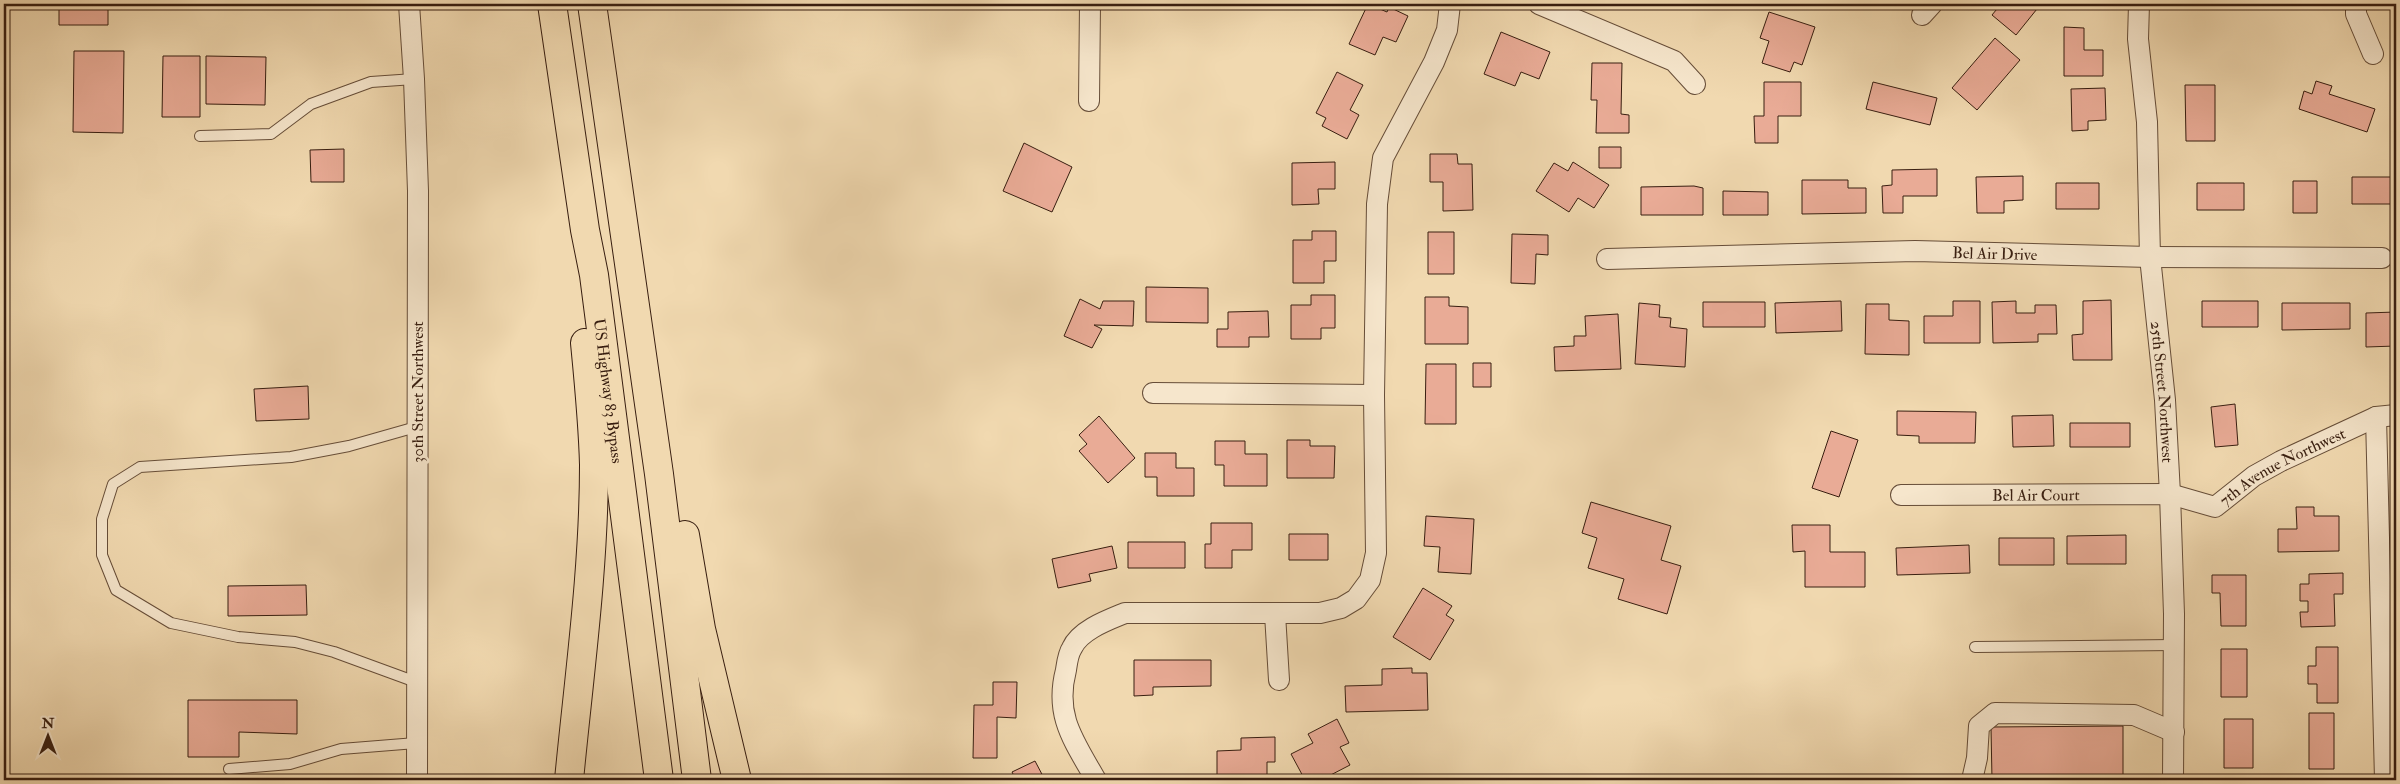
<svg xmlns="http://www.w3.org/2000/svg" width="2400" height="784" viewBox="0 0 2400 784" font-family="'IM FELL Double Pica',serif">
<rect width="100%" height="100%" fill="#f1d9b0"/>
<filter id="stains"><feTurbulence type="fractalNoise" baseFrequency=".004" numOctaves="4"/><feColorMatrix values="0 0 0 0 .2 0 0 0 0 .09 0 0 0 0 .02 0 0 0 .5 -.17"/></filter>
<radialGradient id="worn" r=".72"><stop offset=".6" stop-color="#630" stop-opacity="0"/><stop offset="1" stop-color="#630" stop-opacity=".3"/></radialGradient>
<path fill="#e9ab96" stroke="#381e10" d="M59 4H108V25H59Z
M1368 4 1387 12 1389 7 1408 16 1396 42 1383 37 1375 55 1349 44Z
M2001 4H2041L2016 35 1992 15Z
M2271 4H2319V6L2271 7Z
M1769 12 1815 27 1802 65 1794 62 1790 72 1762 63 1769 41 1760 38Z
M2064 27 2084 28V50H2103V76H2064Z
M1501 32 1550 52 1539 79 1521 72 1515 86 1484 74Z
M1995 38 2020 60 1977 110 1952 88Z
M74 51H124L123 133 73 132Z
M163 56H200V117H162Z
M206 56 266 57 265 105 206 104Z
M1592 63H1622L1621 114 1629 115V133H1596L1597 100H1591Z
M1337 72 1363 85 1350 110 1359 115 1347 139 1322 126 1326 118 1316 113Z
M2316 81 2332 86 2329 94 2375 109 2367 132 2299 109 2304 91 2312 94Z
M1764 82H1801V116H1778V143H1755L1754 116H1764Z
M1873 82 1937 98 1930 125 1866 109Z
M2185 85H2215V141H2186Z
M2105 88 2106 120 2088 121V130L2072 131 2071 89Z
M1024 143 1072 167 1052 212 1003 191Z
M1599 147H1621V168H1599Z
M344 149V182H311L310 150Z
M1430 154H1457L1458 164H1472L1473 210 1443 211V182H1430Z
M1335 162V189H1318L1319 204 1292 205V163Z
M1573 162 1609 185 1594 208 1578 198 1569 212 1536 191 1554 163 1568 171Z
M1937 169V196H1903V213H1883L1882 186 1892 185V170Z
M2023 176V200L2004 201V213H1977L1976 177Z
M2352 177H2396V204H2352Z
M1802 180H1848V188H1866V213L1802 214Z
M2293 181H2317V213H2293Z
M2056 183H2099V209H2056Z
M2197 183H2244V210H2197Z
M1694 186 1703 188V215H1641V187Z
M1723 191 1768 192V215H1723Z
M1312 231H1336V261H1324V283H1293V240H1312Z
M1428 232H1454V274H1428Z
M1512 234 1548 235V255L1536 254 1535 284 1511 283Z
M1146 287 1208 288V323L1146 322Z
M1311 295H1335V328H1321V339H1291V305H1311Z
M1425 297H1449V306L1468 307V344H1425Z
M1080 299 1100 309 1103 301H1134L1133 326 1094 325 1102 329 1092 348 1064 336Z
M2111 300 2112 360H2073L2072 335 2083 334V301Z
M1841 301 1842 331 1776 333 1775 303Z
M1953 301H1980V343H1924V316H1953Z
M2016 301V313H2035V305H2056L2057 334H2038V342L1993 343 1992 302Z
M2202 301H2258V327H2202Z
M1703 302H1765V327H1703Z
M1639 303 1660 305 1659 317 1671 318 1670 327 1687 329 1685 367 1635 364Z
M2282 303H2350V329L2282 330Z
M1866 304H1889V320L1909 321V355L1865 354Z
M1268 311 1269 337H1249V347H1217V329H1228V312Z
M2396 312V346L2366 347V313Z
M1618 314 1621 369 1555 371 1554 347 1574 346V336H1586L1585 316Z
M1473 363H1491V387H1473Z
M1426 364H1456V424H1425Z
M308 386 309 419 256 421 254 389Z
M2235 404 2238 445 2215 447 2211 407Z
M1897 411 1976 412 1975 443H1919V436L1897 435Z
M2053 415 2054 446 2013 447 2012 416Z
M1099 416 1135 458 1108 483 1079 451 1087 444 1079 435Z
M2070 423H2130V447H2070Z
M1831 431 1858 440 1839 497 1812 488Z
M1287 440H1310V446H1335L1334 478H1287Z
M1215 441H1245V454H1267V486H1224V465H1215Z
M1145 453H1176V468H1194V496H1157V477H1145Z
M1591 502 1671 526 1661 560 1681 566 1667 614 1618 599 1624 579 1588 568 1597 538 1582 533Z
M2296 507H2314V516H2339V551L2278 552V529H2297Z
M1426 516 1474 519 1471 574 1438 572 1440 547 1424 546Z
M1211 523H1252V550H1232V568H1205V544H1211Z
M1792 525H1830V552H1865V587H1805V551L1793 552Z
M1289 534H1328V560H1289Z
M2126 535V564H2067V536Z
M1999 538H2054V565H1999Z
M1128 542H1185V568H1128Z
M1969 545 1970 573 1897 575 1896 548Z
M1112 546 1117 568 1089 574 1091 581 1058 588 1052 559Z
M2343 573V594H2334L2335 626 2301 627 2300 612H2308V601H2300V584H2309V574Z
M2212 575H2246V626H2221L2220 593H2212Z
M306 585 307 615 228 616V586Z
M1423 588 1452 606 1446 615 1454 620 1430 660 1393 637Z
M2316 647H2338V703H2317V684H2308V666H2316Z
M2221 649H2247V697H2221Z
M1134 660H1211V686L1153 687V695L1134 696Z
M1412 668V673H1427L1428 710 1346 712 1345 686 1382 685V669Z
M993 682H1017L1016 718 997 717V758H973L974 705H993Z
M188 700H297V734L239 732V757H188Z
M2309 713H2334V769H2309Z
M1337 719 1349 743 1340 747 1350 765 1321 780H1305L1291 754 1313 743 1308 734Z
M2224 719H2253V768H2224Z
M2123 726V780H1992L1991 727Z
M1275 737V762H1267V780H1217V751L1241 750V738Z
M1035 761 1045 780H1016L1012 772Z"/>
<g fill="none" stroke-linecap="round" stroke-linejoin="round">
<defs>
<path id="service" d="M200 136 271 134 311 104 371 82 414 79
M416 427 349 446 291 457 140 467 113 484 102 519V555L116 590 171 623 238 637 295 642 334 652 416 682
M1975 647 2174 645
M229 769 290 764 341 749 416 743"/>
<g id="minor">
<path d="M409 4 414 79 418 191 417 780"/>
<path d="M1539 4 1674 61 1695 84"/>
<path id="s1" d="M2139 4 2138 39 2147 122 2150 257 2165 400 2170 494 2174 614 2173 780"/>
<path d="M2356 4V14L2373 54"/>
<path d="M1922 15 1932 4"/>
<path d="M1089 101 1090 4"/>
<path id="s2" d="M1607 259 1915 251 2150 257 2382 258"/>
<path d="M1153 393 1374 395"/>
<path d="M2376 417 2385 780"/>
<path id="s3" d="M1901 495 2170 494 2215 507 2254 476 2281 461 2376 417 2396 415"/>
<path d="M1275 614 1279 680"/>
<path d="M1096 780C1074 741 1054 716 1066 670 1067 663 1068 654 1072 648 1080 630 1108 620 1125 613H1320L1341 608 1356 599 1370 580 1376 553 1374 395 1377 204 1383 158 1434 62 1447 30 1450 4"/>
<path d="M1972 780 1977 758 1979 726 1995 713 2134 715 2174 732"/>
</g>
<g id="trunk">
<path id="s4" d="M552 4 585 230 594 275 659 780"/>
<path d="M592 4 659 474 697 780"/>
<path d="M685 535 701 629 737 780"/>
<path d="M569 780C579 676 594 570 594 465 593 424 589 384 585 343"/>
</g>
</defs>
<use href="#service" stroke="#664d38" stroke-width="12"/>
<use href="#minor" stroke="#664d38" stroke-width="22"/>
<use href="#trunk" stroke="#381e10" stroke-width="30"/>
<use href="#service" stroke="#f6e6cc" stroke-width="10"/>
<use href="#minor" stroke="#f6e6cc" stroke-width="20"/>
<use href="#trunk" stroke="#f1d9b0" stroke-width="28"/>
</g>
<g text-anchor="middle" stroke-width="5" stroke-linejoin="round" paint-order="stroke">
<g font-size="16" fill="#381e10" stroke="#f6e6cc">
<text dy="6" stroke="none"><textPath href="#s2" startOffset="388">Bel Air Drive</textPath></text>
<text transform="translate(417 392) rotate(-90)" y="6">30th Street Northwest</text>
<text dy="6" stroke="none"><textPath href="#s4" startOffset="391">US Highway 83 Bypass</textPath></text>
<text dy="6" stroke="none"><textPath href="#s1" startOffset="389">25th Street Northwest</textPath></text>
<text dy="6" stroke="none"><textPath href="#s3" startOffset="395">7th Avenue Northwest</textPath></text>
<text dy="6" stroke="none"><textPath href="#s3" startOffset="135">Bel Air Court</textPath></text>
</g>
</g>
<rect width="2400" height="784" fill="none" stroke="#f1d9b0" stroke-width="20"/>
<rect x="5" y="5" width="2390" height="774" fill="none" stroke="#381e10" stroke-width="2.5"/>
<rect x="10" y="10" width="2380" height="764" fill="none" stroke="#381e10"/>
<g transform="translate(48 736)" stroke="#f6e6cc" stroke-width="4" paint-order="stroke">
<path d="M0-4L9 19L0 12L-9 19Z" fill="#381e10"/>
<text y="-8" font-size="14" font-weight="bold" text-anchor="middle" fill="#381e10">N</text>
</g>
<rect width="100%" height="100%" filter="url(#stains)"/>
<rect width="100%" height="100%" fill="url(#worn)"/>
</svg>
